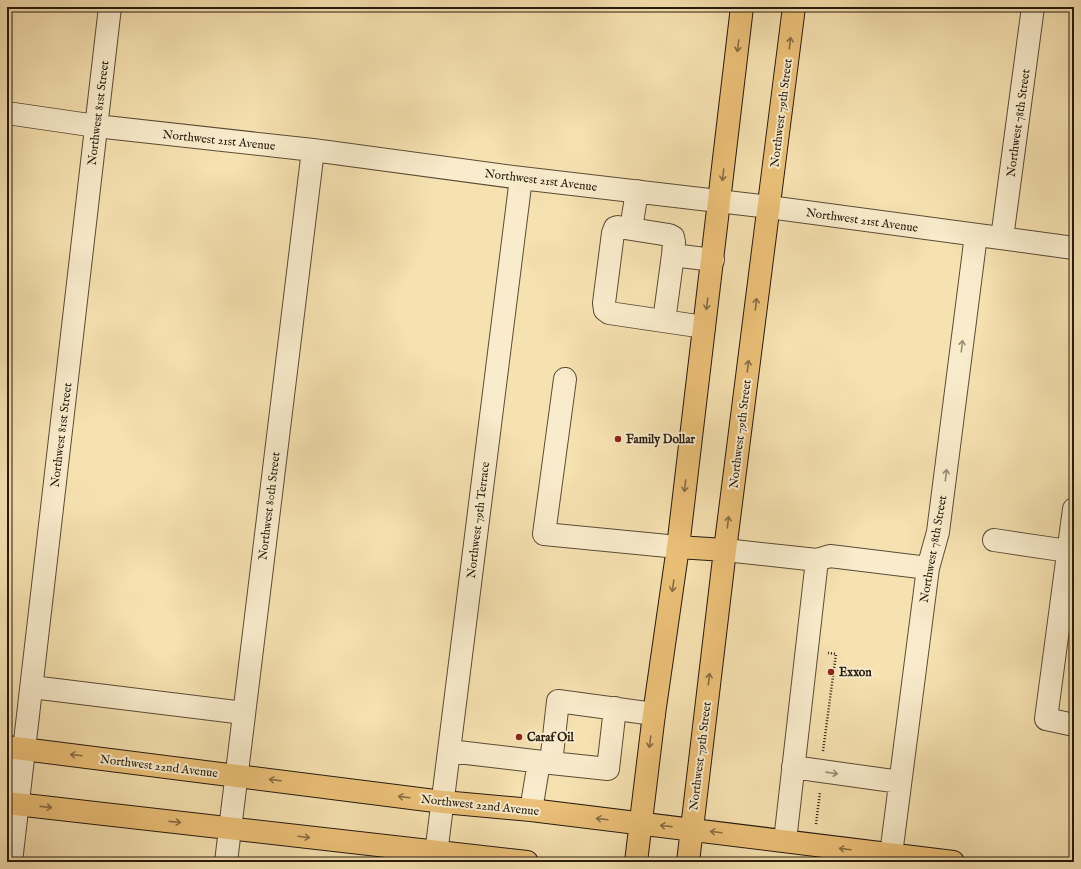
<svg xmlns="http://www.w3.org/2000/svg" width="1081" height="869" viewBox="0 0 1081 869" font-family="'IM FELL English',serif">
<rect width="100%" height="100%" fill="#f6e1b0"/>
<filter id="stains"><feTurbulence type="fractalNoise" baseFrequency=".005" numOctaves="4"/><feColorMatrix values="0 0 0 0 .2 0 0 0 0 .09 0 0 0 0 .02 0 0 0 .5 -.17"/></filter>
<radialGradient id="worn" r=".72"><stop offset=".6" stop-color="#630" stop-opacity="0"/><stop offset="1" stop-color="#630" stop-opacity=".3"/></radialGradient>
<g fill="none" stroke-linecap="round" stroke-linejoin="round">
<defs>
<path id="minor" d="M7 113 96 126 313 150 521 178 769 207 1074 248
M637 191 631 229 669 235 673 237 674 242 673 255 664 321
M631 229 618 227 615 228 613 233 604 303 605 310 609 313 704 327
M1002 238 1033 7
M673 255 713 260
M565 379 544 534 678 547
M1074 509 1046 719 1074 725
M994 540 1068 551
M725 550 817 560 785 841
M817 560 830 556 928 568
M32 687 244 713
M615 708 608 769 551 763 558 701 654 714
M449 751 551 763
M793 767 900 782
M531 810 539 762
M11 862 110 7
M226 862 313 150
M435 862 521 178
M890 862 928 568 938 532 976 235"/>
<path id="major" d="M678 547 725 550
M7 747 443 802 531 810 953 862
M7 803 527 862
M636 862 654 714 678 547 742 7
M688 862 725 550 794 7"/>
</defs>
<use href="#minor" stroke="#5a4c36" stroke-width="24"/>
<use href="#major" stroke="#261b0e" stroke-width="24"/>
<path stroke="#261b0e" stroke-width="2.5" stroke-dasharray="1 2" stroke-linecap="butt" d="M823 751 836 654 828 653
M816 824 820 792"/>
<use href="#minor" stroke="#f9eccc" stroke-width="22"/>
<use href="#major" stroke="#ebc078" stroke-width="22"/>
</g>
<defs><path id="oneway-shaft" d="M-6 0H5M1.5-3L5.5 0L1.5 3" fill="none" stroke-width="1.6" stroke-linecap="round" stroke-linejoin="round"/></defs>
<g stroke="#886e43">
<use href="#oneway-shaft" transform="translate(790 43) rotate(-83)"/>
<use href="#oneway-shaft" transform="translate(738 46) rotate(97)"/>
<use href="#oneway-shaft" transform="translate(723 175) rotate(97)"/>
<use href="#oneway-shaft" transform="translate(707 304) rotate(97)"/>
<use href="#oneway-shaft" transform="translate(756 304) rotate(-83)"/>
<use href="#oneway-shaft" transform="translate(748 366) rotate(-83)"/>
<use href="#oneway-shaft" transform="translate(685 486) rotate(97)"/>
<use href="#oneway-shaft" transform="translate(728 522) rotate(-83)"/>
<use href="#oneway-shaft" transform="translate(673 586) rotate(98)"/>
<use href="#oneway-shaft" transform="translate(709 679) rotate(-83)"/>
<use href="#oneway-shaft" transform="translate(650 742) rotate(97)"/>
<use href="#oneway-shaft" transform="translate(76 755) rotate(-173)"/>
<use href="#oneway-shaft" transform="translate(275 780) rotate(-173)"/>
<use href="#oneway-shaft" transform="translate(404 797) rotate(-173)"/>
<use href="#oneway-shaft" transform="translate(46 807) rotate(6)"/>
<use href="#oneway-shaft" transform="translate(602 819) rotate(-173)"/>
<use href="#oneway-shaft" transform="translate(175 822) rotate(6)"/>
<use href="#oneway-shaft" transform="translate(666 826) rotate(-174)"/>
<use href="#oneway-shaft" transform="translate(716 832) rotate(-173)"/>
<use href="#oneway-shaft" transform="translate(304 837) rotate(7)"/>
<use href="#oneway-shaft" transform="translate(845 849) rotate(-173)"/>
</g>
<g stroke="#9a8e76">
<use href="#oneway-shaft" transform="translate(962 346) rotate(-83)"/>
<use href="#oneway-shaft" transform="translate(946 475) rotate(-83)"/>
<use href="#oneway-shaft" transform="translate(832 773) rotate(8)"/>
</g>
<g fill="#8f2418" stroke="#f9eccc" stroke-width="1.5">
<circle cx="618" cy="439" r="4"/>
<circle cx="831" cy="672" r="4"/>
<circle cx="519" cy="737" r="4"/>
</g>
<g text-anchor="middle" stroke-width="4" stroke-linejoin="round" paint-order="stroke">
<g font-size="12" fill="#261b0e" stroke="#f9eccc">
<text transform="translate(98 113) rotate(-83)" y="4">Northwest 81st Street</text>
<text transform="translate(781 113) rotate(-83)" y="4">Northwest 79th Street</text>
<text transform="translate(1018 123) rotate(-82)" y="4">Northwest 78th Street</text>
<text transform="translate(219 140) rotate(6)" y="4">Northwest 21st Avenue</text>
<text transform="translate(541 180) rotate(7)" y="4">Northwest 21st Avenue</text>
<text transform="translate(862 220) rotate(8)" y="4">Northwest 21st Avenue</text>
<text transform="translate(740 434) rotate(-83)" y="4">Northwest 79th Street</text>
<text transform="translate(61 435) rotate(-83)" y="4">Northwest 81st Street</text>
<text transform="translate(269 506) rotate(-83)" y="4">Northwest 80th Street</text>
<text transform="translate(478 520) rotate(-83)" y="4">Northwest 79th Terrace</text>
<text transform="translate(933 549) rotate(-80)" y="4">Northwest 78th Street</text>
<text transform="translate(700 756) rotate(-83)" y="4">Northwest 79th Street</text>
<text transform="translate(159 766) rotate(7)" y="4">Northwest 22nd Avenue</text>
<text transform="translate(480 805) rotate(6)" y="4">Northwest 22nd Avenue</text>
</g>
<g font-size="12" font-weight="bold" fill="#261b0e" stroke="#f9eccc" text-anchor="start">
<text x="626" y="443">Family Dollar</text>
<text x="839" y="676">Exxon</text>
<text x="527" y="741">Caraf Oil</text>
</g>
</g>
<rect width="1081" height="869" fill="none" stroke="#f6e1b0" stroke-width="24"/>
<rect x="8" y="8" width="1065" height="853" fill="none" stroke="#261b0e" stroke-width="2"/>
<rect x="12" y="12" width="1057" height="845" fill="none" stroke="#261b0e"/>
<rect width="100%" height="100%" filter="url(#stains)"/>
<rect width="100%" height="100%" fill="url(#worn)"/>
</svg>
